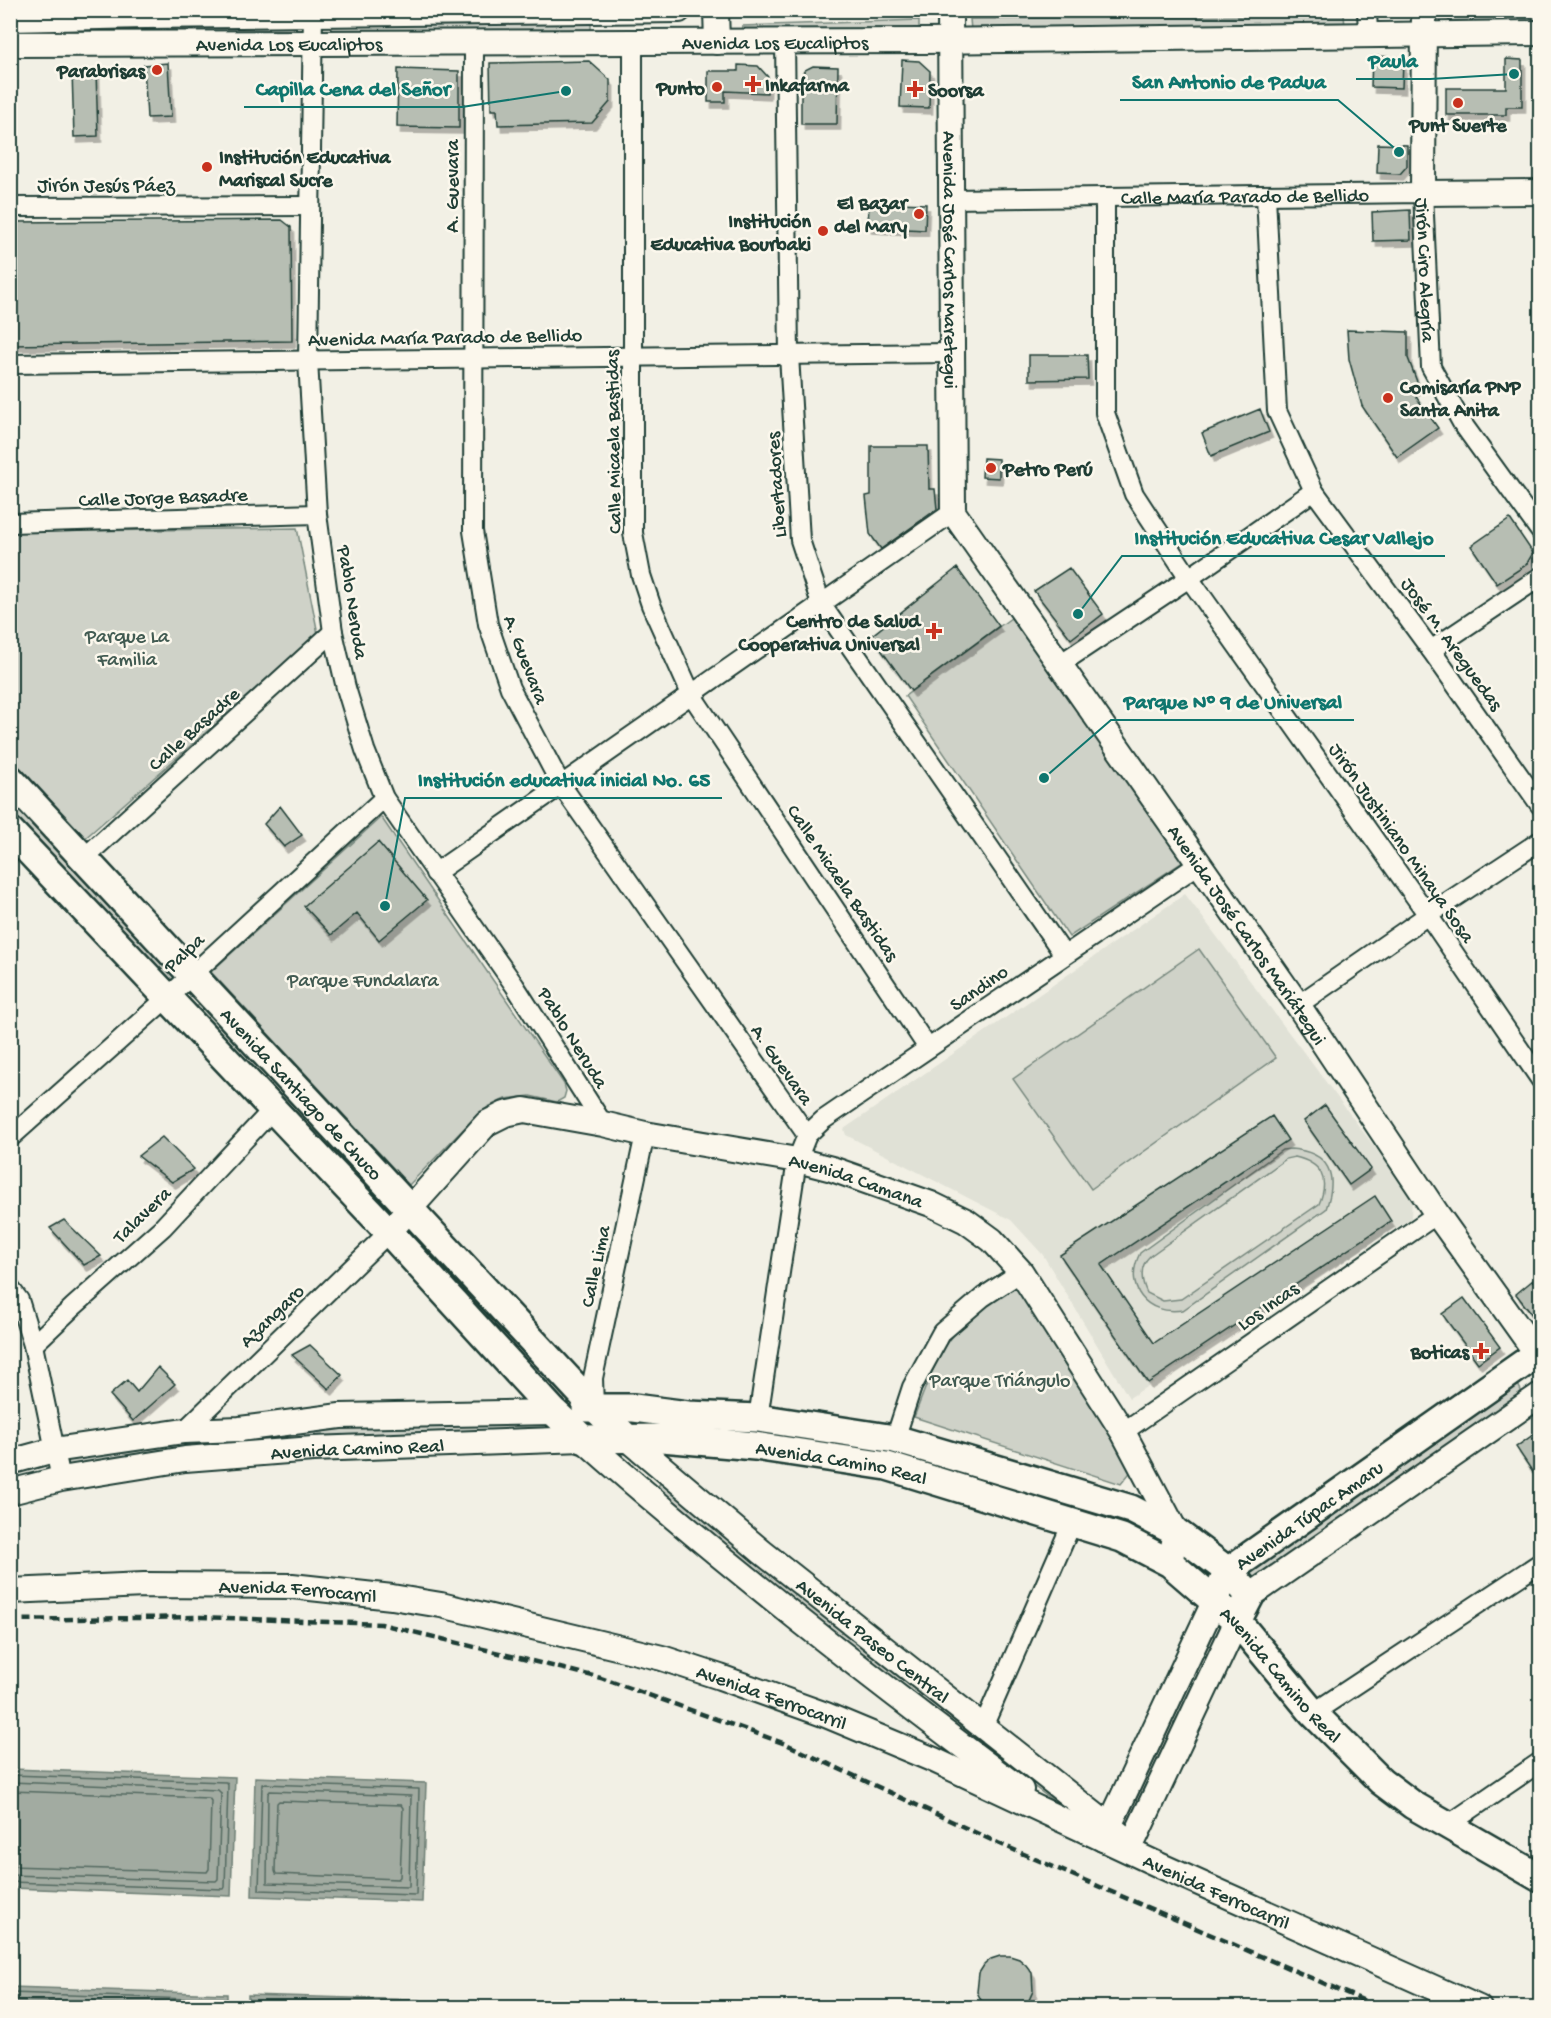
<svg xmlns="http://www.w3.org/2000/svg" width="1551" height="2018" viewBox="0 0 1551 2018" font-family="'Gochi Hand',sans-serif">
<defs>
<filter id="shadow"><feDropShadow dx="3.5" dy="6" stdDeviation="0" flood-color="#0004"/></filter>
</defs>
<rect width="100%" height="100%" fill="#f2f0e5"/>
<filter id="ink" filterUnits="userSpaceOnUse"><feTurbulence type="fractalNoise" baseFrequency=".0167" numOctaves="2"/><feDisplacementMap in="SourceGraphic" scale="12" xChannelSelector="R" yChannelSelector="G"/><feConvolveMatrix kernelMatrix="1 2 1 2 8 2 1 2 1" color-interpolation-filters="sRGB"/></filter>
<g filter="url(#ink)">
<path fill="#e0e1d6" d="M1185 894 1412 1197 1411 1218 1129 1398 1043 1255 1011 1220 846 1135 844 1129Z"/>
<path fill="#cfd2c8" stroke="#77887e" stroke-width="1.5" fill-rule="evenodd" d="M1540 14V23H1449V16Z
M1344 15 1345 27 971 30 970 19Z
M919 20V31L742 33V26Z
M591 22V31L331 37V24Z
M293 27 295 32 11 38 10 29Z
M297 528 318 634 83 840 11 759V532Z
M1011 618 1186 860 1069 937 905 696Z
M11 795 178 974 165 987 11 822Z
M381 817 564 1084 566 1091 564 1098 557 1102 530 1096 505 1099 488 1107 474 1118 409 1185 211 972Z
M1199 949 1276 1058 1091 1189 1013 1079Z
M201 1003 574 1394 557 1403 191 1012Z
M1291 1149C1330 1152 1338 1175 1326 1209L1183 1310C1146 1316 1123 1287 1140 1253L1282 1150ZM1295 1157C1321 1163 1330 1178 1319 1204L1181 1299 1163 1301 1147 1293C1141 1281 1139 1266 1150 1256L1286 1159Z
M1014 1282 1133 1469 1121 1484 914 1417C924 1392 933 1364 949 1341 966 1317 990 1299 1014 1282Z
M1516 1380 1524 1397 1251 1582 1241 1567Z
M545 1420 553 1433 269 1440 188 1447 69 1468 67 1458 259 1429Z
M662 1480 1069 1808 1059 1805 963 1734 657 1493V1488Z
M1215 1635 1220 1638 1131 1821 1127 1823 1124 1821 1211 1637Z"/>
<path fill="#a2aba1" stroke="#6e7f75" stroke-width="1.5" d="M11 1769 235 1777 231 1896 11 1888Z
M255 1777 426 1783 422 1902 252 1896Z
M11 1987 227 1994V2007H11Z
M248 1995 419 2000 418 2007H248Z"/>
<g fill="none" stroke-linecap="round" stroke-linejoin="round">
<path stroke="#536960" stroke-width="1.5" d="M10 1775 226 1782 228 1785 225 1887 224 1889 10 1882
M10 1782 218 1790 221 1793 218 1879 216 1881 10 1875
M262 1784 419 1789 416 1895 259 1890Z
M10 1791 209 1798 211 1801 209 1869 207 1872 10 1866
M270 1791 411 1796 409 1887 267 1883 268 1794Z
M279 1801 401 1805 403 1808 400 1877 398 1879 276 1874 275 1871 277 1803Z
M10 1993 218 2000 221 2002V2008
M10 2000 212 2008
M254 2008V2003L257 2001 412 2008"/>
</g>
<path fill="#b7beb3" stroke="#1f3d34" stroke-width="1.5" filter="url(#shadow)" d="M1372 56 1398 57 1403 62 1402 88 1371 87Z
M1506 59 1522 60V107H1506V115H1446V88H1506Z
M902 60 919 61 930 71 929 108 900 107Z
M589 61 610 80V102L592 123 498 125 497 110H491L490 63Z
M168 63 171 117 147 118 144 65Z
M738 65 758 66 768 77 767 93 725 91V102H708V71H738Z
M813 66 838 67 837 124H801V75L805 70Z
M398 69 459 71V128L397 127Z
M72 71H96L98 136 74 137Z
M1378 144 1407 145V166L1400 174 1377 173Z
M869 202 926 204 925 230 868 227Z
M1410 210 1411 240 1373 241 1372 212Z
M282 220 291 227 292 341 10 345V222Z
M1347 330 1408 332V358L1419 387 1412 391 1438 428 1397 457 1362 406 1349 359Z
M1029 355H1087L1088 379 1029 380Z
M1260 409 1269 432 1211 456 1202 433Z
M871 446H928L929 489H935L937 509 881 549 870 534 866 496 871 495Z
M983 458 999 459V478L982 477Z
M1510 519 1533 553 1526 565 1497 584 1471 546Z
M957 568 999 626 911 691 871 636Z
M1069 568 1103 614 1071 639 1034 591Z
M280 806 302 835 284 847 264 824Z
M378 842 427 900 379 940 357 913 331 935 304 906Z
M1325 1105 1371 1169 1349 1185 1304 1121Z
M1272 1116 1288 1140 1101 1265 1154 1343 1375 1196 1391 1221 1148 1383 1060 1255Z
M162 1137 194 1169 172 1182 138 1156Z
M64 1220 101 1256 84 1265 50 1228Z
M1533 1280 1540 1289V1325L1516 1294Z
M1464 1298 1500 1347 1478 1363 1442 1314Z
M310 1345 342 1375 329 1389 292 1355Z
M158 1367 175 1384 133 1421 110 1395 127 1380 137 1392Z
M1540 1430V1483L1516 1447Z
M1000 1956H1010L1019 1959 1026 1965 1032 1973 1033 1991 1029 2000 1023 2007H988L981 2000 977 1992 979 1973 984 1965 991 1959Z"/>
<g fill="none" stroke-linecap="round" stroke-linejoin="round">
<defs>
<g id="street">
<path d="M313 10 308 361 317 514 333 632 346 688 365 750 384 798 515 986 603 1124"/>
<path d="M1367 10 1368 34"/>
<path d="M474 41 473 531 488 624 510 688 561 785 807 1135"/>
<path d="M633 41V533L641 575 651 605 691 694 928 1048"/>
<path d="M785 41 789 355 800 540 821 604 1064 955"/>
<path d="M1266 196 1277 411 1314 491 1431 650 1540 805"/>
<path d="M1105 198V413L1134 494 1189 578 1428 915 1540 1079"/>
<path id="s1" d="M951 199 1423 193 1431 367 1462 423 1540 531"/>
<path d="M10 207 310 206"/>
<path d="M10 364 951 353"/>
<path d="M10 523 317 514"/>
<path d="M1431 650 1540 577"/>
<path d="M1060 664 1189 578 1314 491"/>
<path d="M84 858 333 632"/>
<path d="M435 873 953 512"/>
<path d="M1298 1005 1428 915 1540 841"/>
<path d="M10 1138 168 997 384 798"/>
<path d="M10 1288 19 1300 33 1345 61 1479"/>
<path d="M33 1345 73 1307 163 1227 273 1109"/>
<path d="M594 1407 593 1378 645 1134"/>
<path d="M758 1418 797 1160 807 1135 823 1120 1199 864"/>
<path d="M184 1431 389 1232"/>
<path d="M1123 1432 1437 1214"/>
<path d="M895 1439 912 1387 942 1332 983 1297 1021 1272"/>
<path d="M1313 1713 1540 1563"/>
<path d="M983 1727 1072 1523"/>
<path d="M1448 1825 1540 1762"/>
</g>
<g id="secondary">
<path d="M716 10 717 42"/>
<path id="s2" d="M950 10 953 512 1298 1005 1437 1214 1537 1354 1540 1351"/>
<path d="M1424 10 1423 193 1540 192"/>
<path d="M10 19 145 16 679 10"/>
<path id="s3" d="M10 44 925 41 1540 33"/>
<path id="s4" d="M389 1232 487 1123 505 1114 524 1110 603 1124 645 1134 797 1160 832 1169 931 1204 966 1221 992 1240 1021 1272 1123 1432 1176 1532 1170 1563"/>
<path id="s5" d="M626 1437 762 1552 1124 1838"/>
<path d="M10 1462 54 1450 184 1431 240 1429 340 1416 554 1412"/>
<path id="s6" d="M10 1492 61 1479 185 1459 313 1449 583 1439C723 1563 871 1678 1021 1790"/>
<path id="s7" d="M10 1591 144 1585 292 1586 392 1597 441 1605 662 1658 720 1677 826 1715 934 1760 1159 1865 1479 2008"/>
<path d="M1250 1596 1540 1395"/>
<path d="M1103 1839 1215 1600"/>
<path d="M1132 1844 1237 1621"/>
</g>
<g id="primary">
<path id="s8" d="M10 779 594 1407 626 1437"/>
<path id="s9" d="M10 831 389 1232 554 1412 583 1439 662 1438 755 1446 887 1466 1122 1538 1170 1563 1237 1621 1313 1713 1381 1781 1413 1805 1540 1878"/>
<path d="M586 1408H634L688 1415 758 1418 895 1439 1131 1509 1176 1532 1228 1571 1250 1596 1237 1621"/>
<path id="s10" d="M1221 1587 1228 1571 1537 1354 1540 1358"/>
</g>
</defs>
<use href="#street" stroke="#1f3d34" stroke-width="22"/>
<use href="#secondary" stroke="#1f3d34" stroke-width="28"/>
<use href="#primary" stroke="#1f3d34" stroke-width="32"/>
<use href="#street" stroke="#fbf7ec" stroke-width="18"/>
<use href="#secondary" stroke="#fbf7ec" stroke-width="24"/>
<use href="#primary" stroke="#fbf7ec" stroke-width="27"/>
<path stroke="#1f3d34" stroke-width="4.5" stroke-dasharray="9 4.5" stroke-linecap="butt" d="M10 1620 200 1617 381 1624 601 1678 786 1744 998 1843 1381 2008"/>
</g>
</g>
<g fill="#c8321e" stroke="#fbf7ec" stroke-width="2">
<circle cx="157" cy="70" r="6"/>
<path d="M750 75h6v6h6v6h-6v6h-6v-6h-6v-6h6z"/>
<circle cx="717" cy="87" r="6"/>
<path d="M912 80h6v6h6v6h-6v6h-6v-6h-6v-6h6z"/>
<circle cx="1458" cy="103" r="6"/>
<circle cx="207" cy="167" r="6"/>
<circle cx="919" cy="214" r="6"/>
<circle cx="823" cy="231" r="6"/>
<circle cx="1388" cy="398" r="6"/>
<circle cx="991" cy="468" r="6"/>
<path d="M931 622h6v6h6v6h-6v6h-6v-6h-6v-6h6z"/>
<path d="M1478 1342h6v6h6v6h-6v6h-6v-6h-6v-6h6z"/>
</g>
<g text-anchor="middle" stroke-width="5" stroke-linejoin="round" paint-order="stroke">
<g font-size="20" fill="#1f3d34" stroke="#fbf7ec">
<text dy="7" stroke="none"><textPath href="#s3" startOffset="765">Avenida Los Eucaliptos</textPath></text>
<text dy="7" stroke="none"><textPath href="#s3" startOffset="279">Avenida Los Eucaliptos</textPath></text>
<text x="106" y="191">Jirón Jesús Páez</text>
<text transform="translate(451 186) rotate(-90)" y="7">A. Guevara</text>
<text dy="7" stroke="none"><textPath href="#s1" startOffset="294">Calle María Parado de Bellido</textPath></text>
<text dy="7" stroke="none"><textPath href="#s2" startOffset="250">Avenida José Carlos Maretegui</textPath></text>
<text dy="7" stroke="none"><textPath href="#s1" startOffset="549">Jirón Ciro Alegría</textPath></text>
<text transform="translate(445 336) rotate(-1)" y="7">Avenida María Parado de Bellido</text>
<text transform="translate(612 442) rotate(-91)" y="7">Calle Micaela Bastidas</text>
<text transform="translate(775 485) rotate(-94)" y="7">Libertadores</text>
<text transform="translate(163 496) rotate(-2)" y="7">Calle Jorge Basadre</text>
<text transform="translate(354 602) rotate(81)" y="7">Pablo Neruda</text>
<text transform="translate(1453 643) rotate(54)" y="7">José M. Areguedas</text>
<text transform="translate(527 659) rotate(69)" y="7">A. Guevara</text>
<text transform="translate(193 728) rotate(-42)" y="7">Calle Basadre</text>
<text transform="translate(1403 842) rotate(55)" y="7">Jirón Justiniano Minaya Sosa</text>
<text transform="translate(844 882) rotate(56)" y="7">Calle Micaela Bastidas</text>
<text dy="7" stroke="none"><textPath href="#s2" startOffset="1017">Avenida José Carlos Mariátegui</textPath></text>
<text transform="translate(183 952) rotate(-43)" y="7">Palpa</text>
<text transform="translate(978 987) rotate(-35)" y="7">Sandino</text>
<text transform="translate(574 1037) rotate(58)" y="7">Pablo Neruda</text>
<text transform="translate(783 1064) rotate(55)" y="7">A. Guevara</text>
<text dy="7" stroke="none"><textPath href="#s8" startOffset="429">Avenida Santiago de Chuco</textPath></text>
<text dy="7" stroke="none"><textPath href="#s4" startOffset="526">Avenida Camana</textPath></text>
<text transform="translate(141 1214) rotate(-44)" y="7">Talavera</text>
<text transform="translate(594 1266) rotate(-78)" y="7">Calle Lima</text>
<text transform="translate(1267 1305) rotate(-35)" y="7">Los Incas</text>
<text transform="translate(271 1315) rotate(-44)" y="7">Azangaro</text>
<text dy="7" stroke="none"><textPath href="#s6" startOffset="351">Avenida Camino Real</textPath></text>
<text dy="7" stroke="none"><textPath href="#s9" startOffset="1096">Avenida Camino Real</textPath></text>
<text dy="7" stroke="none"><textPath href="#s10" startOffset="116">Avenida Túpac Amaru</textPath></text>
<text dy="7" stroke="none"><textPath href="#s7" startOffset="288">Avenida Ferrocarril</textPath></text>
<text dy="7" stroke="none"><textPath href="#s5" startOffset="320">Avenida Paseo Central</textPath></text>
<text dy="7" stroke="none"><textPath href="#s9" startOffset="1599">Avenida Camino Real</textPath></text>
<text dy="7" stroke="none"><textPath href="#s7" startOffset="776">Avenida Ferrocarril</textPath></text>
<text dy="7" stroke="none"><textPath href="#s7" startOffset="1262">Avenida Ferrocarril</textPath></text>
</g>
<g font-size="20" font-weight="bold" fill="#1f3d34" stroke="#fbf7ec" text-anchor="end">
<text x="145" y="77">Parabrisas</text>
<text x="765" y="91" text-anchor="start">Inkafarma</text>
<text x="705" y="94">Punto</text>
<text x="928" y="96" text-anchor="start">Soorsa</text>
<text x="1458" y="131" text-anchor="middle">Punt Suerte</text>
<text x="219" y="163" text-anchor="start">Institución Educativa<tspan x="219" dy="23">Mariscal Sucre</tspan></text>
<text x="907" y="209">El Bazar<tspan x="907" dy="23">del Mary</tspan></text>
<text x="811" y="227">Institución<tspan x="811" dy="23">Educativa Bourbaki</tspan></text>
<text x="1400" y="393" text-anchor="start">Comisaría PNP<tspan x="1400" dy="23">Santa Anita</tspan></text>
<text x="1003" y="475" text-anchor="start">Petro Perú</text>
<text x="920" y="627">Centro de Salud<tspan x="920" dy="23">Cooperativa Universal</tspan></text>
<text x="1469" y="1358">Boticas</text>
</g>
<g font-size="20" fill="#425b52" stroke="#fbf7ec">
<text x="127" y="642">Parque La<tspan x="127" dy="23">Familia</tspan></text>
<text x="363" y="986">Parque Fundalara</text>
<text x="1000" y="1386">Parque Triángulo</text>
</g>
</g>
<path fill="none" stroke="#0f766e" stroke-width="2" d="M1514 74L1430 79H1356M1399 152L1338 100H1120M566 91L462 107H244M1078 614L1122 556H1445M1044 778L1111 720H1354M385 906L405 798H722"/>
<g fill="#0f766e" stroke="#fbf7ec" stroke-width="2">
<circle cx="1514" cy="74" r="6"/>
<circle cx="1399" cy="152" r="6"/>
<circle cx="566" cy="91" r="6"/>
<circle cx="1078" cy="614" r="6"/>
<circle cx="1044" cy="778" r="6"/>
<circle cx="385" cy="906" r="6"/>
</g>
<g font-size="21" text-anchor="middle" font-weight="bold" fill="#0f766e" stroke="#fbf7ec" stroke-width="5" stroke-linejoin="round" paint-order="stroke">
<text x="1393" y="67">Paula</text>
<text x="1229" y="88">San Antonio de Padua</text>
<text x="353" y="95">Capilla Cena del Señor</text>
<text x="1284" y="544">Institución Educativa Cesar Vallejo</text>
<text x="1233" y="708">Parque Nº 9 de Universal</text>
<text x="564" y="786">Institución educativa inicial No. 65</text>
</g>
<rect width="1551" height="2018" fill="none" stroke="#fbf7ec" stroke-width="36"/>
<rect x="18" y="18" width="1515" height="1982" fill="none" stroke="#1f3d34" stroke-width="2" filter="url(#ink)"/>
</svg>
